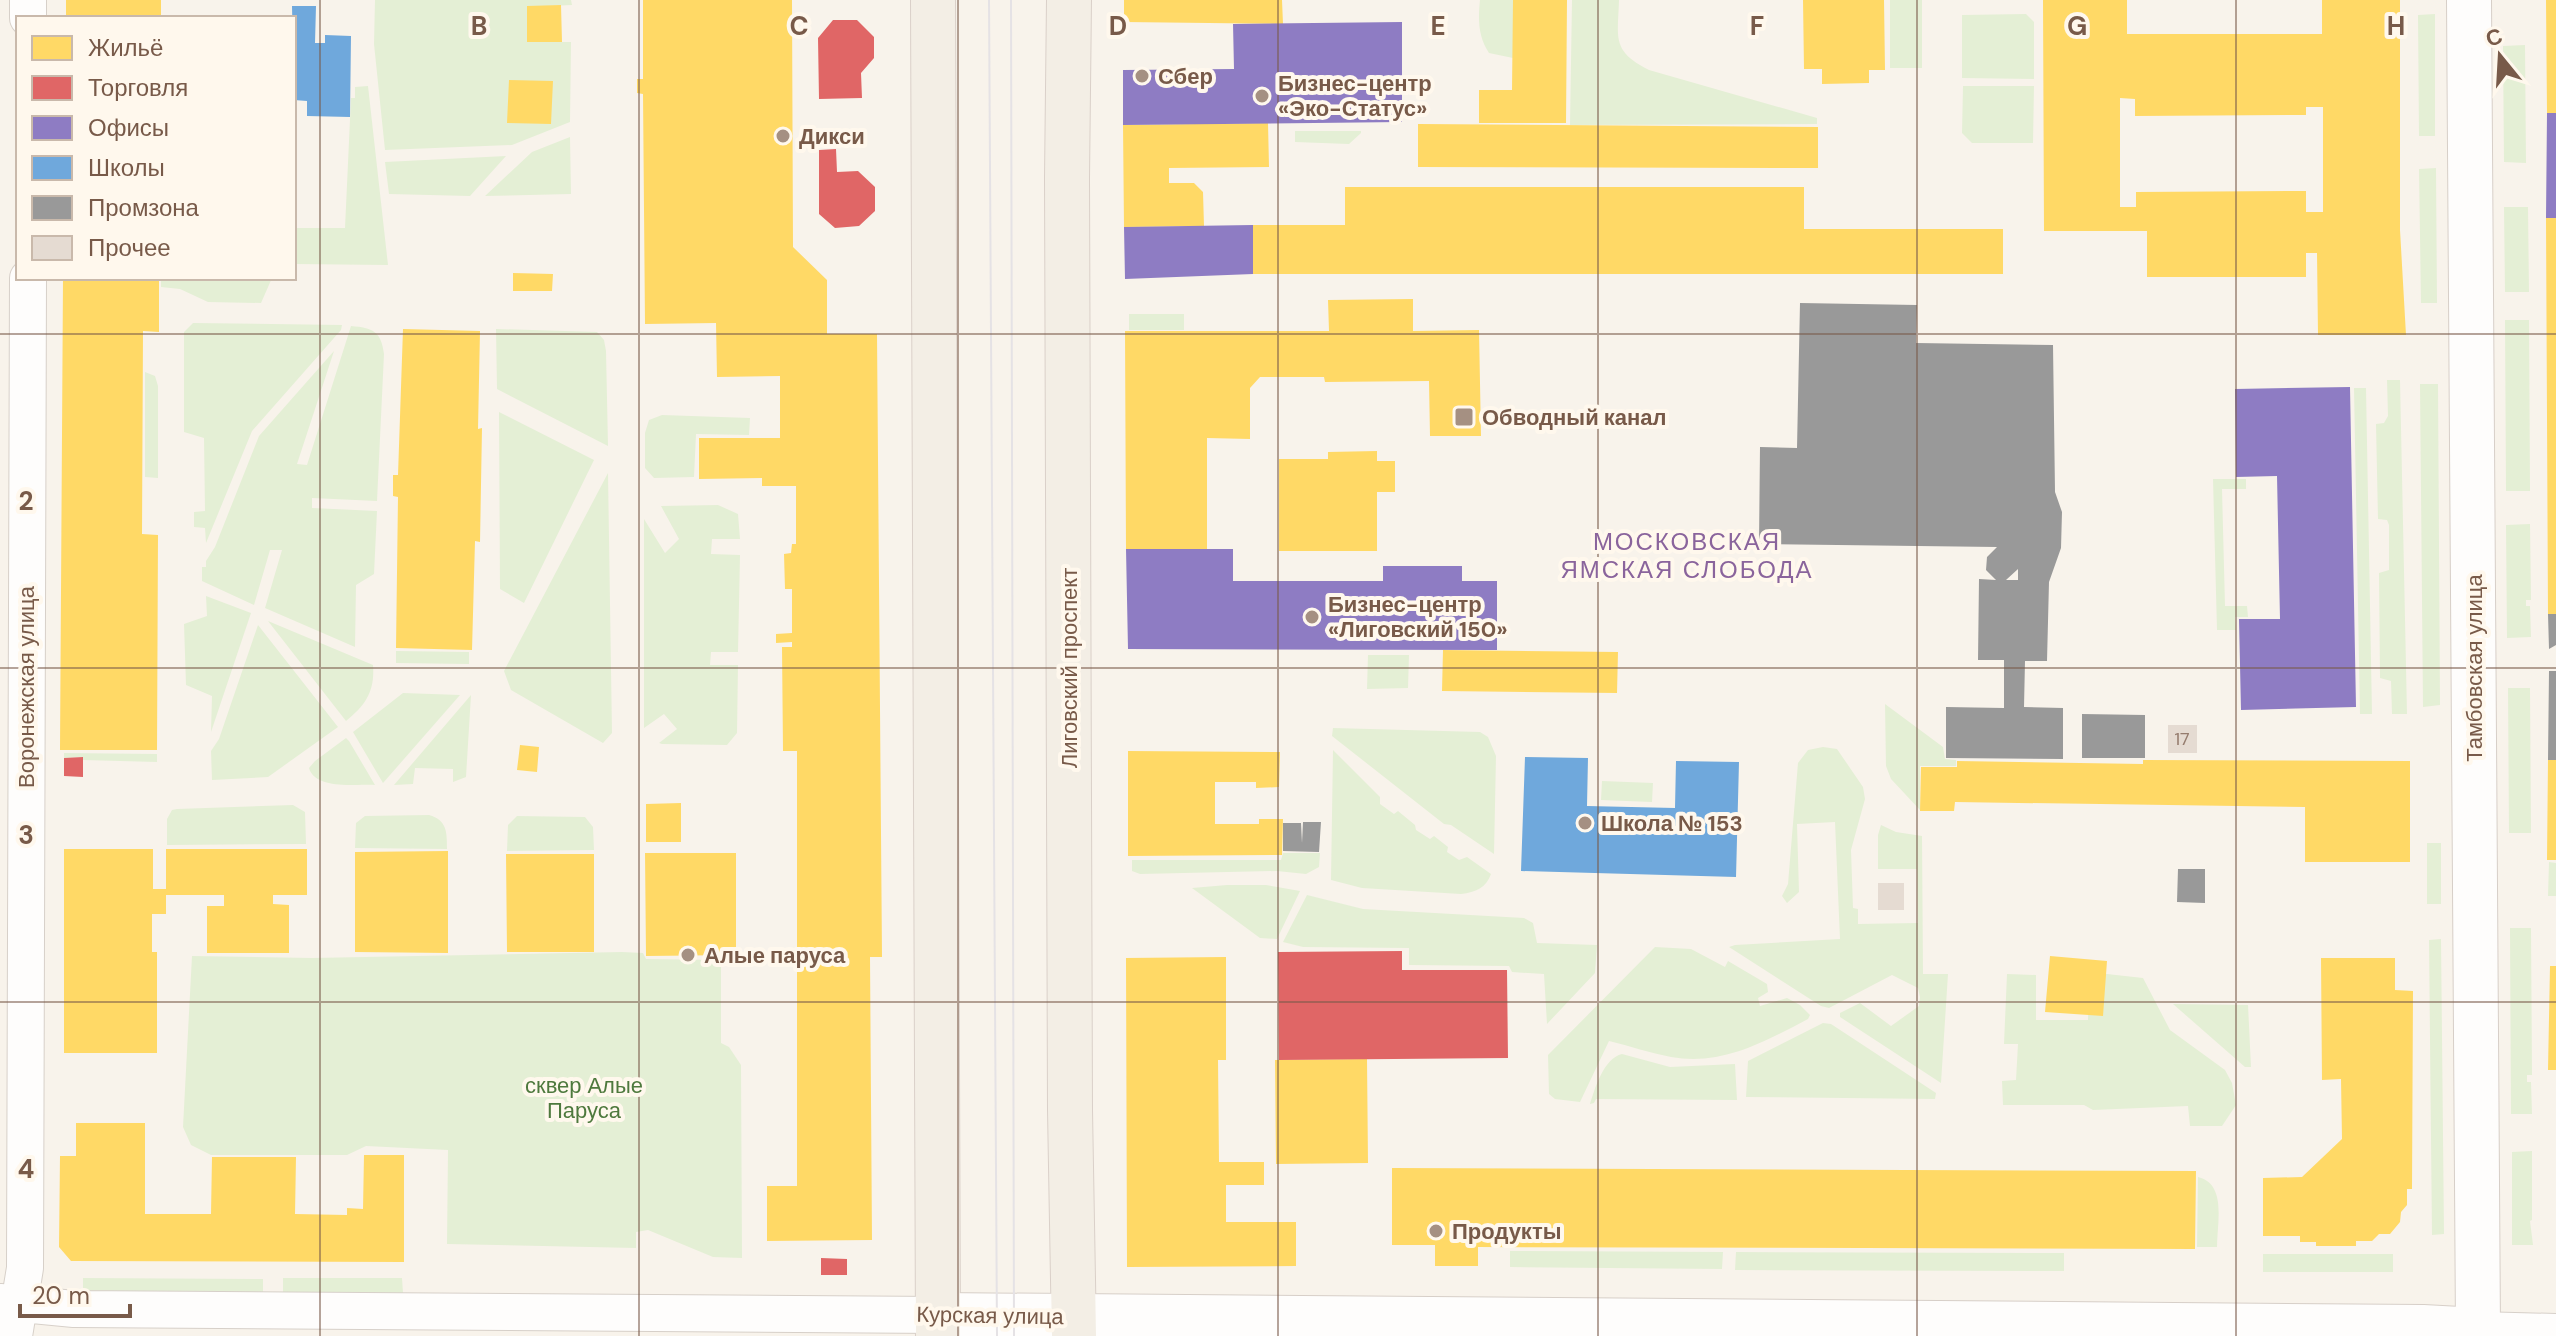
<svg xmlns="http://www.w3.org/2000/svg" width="2556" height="1336" viewBox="0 0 2556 1336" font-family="'DM Sans',sans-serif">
<rect width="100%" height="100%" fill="#f8f3eb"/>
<path fill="#e4efd5" d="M375 0H571L572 5 527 7 528 42H571L570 122 512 145 385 150 374 44Z
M1480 0H1513V58L1489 53C1478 36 1478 20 1480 0Z
M1572 0H1619C1618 38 1611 51 1649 70L1817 118V124L1570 125Z
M1890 0H1922V68H1890Z
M2026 14 2034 22V79L1962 78V15Z
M2435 14V136H2419L2418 15Z
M2525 45 2526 163 2504 162 2503 46Z
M368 86 388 265 294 264V228H345L351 98H355V87Z
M1963 86H2034L2033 143H1972L1962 133Z
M1295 131H1361V133L1349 144 1295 142Z
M570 137 571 194 485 196 532 152Z
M506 156 470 196 389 194 385 162Z
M2436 168 2437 303H2421L2419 169Z
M2504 207H2528L2529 292H2505Z
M161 278H272L261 303 208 302 180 289 161 287Z
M1184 314V330H1129V314Z
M2505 320H2529L2530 491H2506Z
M193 323 342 325 341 330 252 431 206 543 205 528 194 527V512L205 511 204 438 184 432V332Z
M351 326C373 328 381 331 384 354L377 501 312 498V508L377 511 374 574 356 585 355 647 265 608 282 550H270L254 605 202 581V567H206V561L215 547 259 436 334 351 297 464 307 465Z
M496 329 597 332 604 340 606 351 608 446 497 389Z
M145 372 155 376 158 386V478L145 477Z
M2387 380H2400L2407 714H2392L2391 681 2380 678 2379 573 2389 570V525L2387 520 2378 519 2376 424 2384 423 2388 416Z
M2420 384H2438L2440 705 2423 707Z
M2354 388H2366L2372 714H2360Z
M499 412 594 460 524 603 500 589Z
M662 415 750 418 749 435 696 434 694 477 654 478 645 468V433L649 420Z
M608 473 612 733 603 743 511 690 504 671Z
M2213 479H2246V489H2222L2225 606H2247L2248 617H2235L2236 630H2217Z
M718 505 738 514 740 539H712L711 554 740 555 738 652H711L710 665H738L737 733 727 745 662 744 659 743 677 729 664 714 644 728V519L665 553 679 539 661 506Z
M2530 524 2531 600H2526V606H2530L2531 637 2507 638 2506 525Z
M206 596 251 613 211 732 212 696 186 685 184 624 207 616Z
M268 621 373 665C375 691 366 705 346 721Z
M258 625 338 727 268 777 212 780 211 751 219 739Z
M396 651 469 652V664L396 663Z
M1368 655H1409L1408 688 1367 689Z
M2508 688H2530L2531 833H2509Z
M403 693 460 695 383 783 353 732Z
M471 695 466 777 453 782V769L415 768 413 784 394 785Z
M1885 704 1943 747 1945 759 1956 760V766H1920V810L1891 779 1886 766Z
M1333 728 1480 732 1488 737 1496 756 1494 854 1451 825 1444 824 1332 736Z
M346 738 349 741 375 785C357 784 315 790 309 768L315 761Z
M1823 747 1837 749 1863 787 1865 799 1851 850 1853 908 1858 909V924L1918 923 1917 869H1878V835L1881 825 1896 832 1922 836 1923 974H1948L1941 1083 1840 1017V1013L1860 1003 1891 1026 1919 1006 1920 997 1918 988 1892 975 1829 1008 1821 1006 1729 947 1735 945 1840 939 1835 822 1797 824 1799 892 1787 903 1782 896 1788 884 1798 763 1808 750Z
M1333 750 1380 797V804L1394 814 1398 811 1415 825 1416 830 1430 839 1434 836 1448 847 1447 852 1459 860 1467 857 1491 874C1486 888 1476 892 1461 894L1362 888 1331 880Z
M64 753 157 754V762L83 760 82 757 64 758Z
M1602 781 1653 783 1652 802 1601 800Z
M293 805 305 812 306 844 167 845V819L172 810 177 809Z
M429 815C447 820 447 832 447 849L355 848 356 823 365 816Z
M517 816 585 817 593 827 594 850 507 851 508 825Z
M2427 843H2441V904H2427Z
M1283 853H1320L1319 867 1306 874 1277 871 1140 874 1132 871V860H1281Z
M2549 862 2556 863V896H2548Z
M1227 885H1266L1300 891 1277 939 1260 938 1192 888Z
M1307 895 1363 909 1524 918 1533 923 1537 943 1597 945 1595 973 1547 1024 1544 974 1512 972 1509 966 1409 965V948L1303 947 1283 942Z
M2510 928H2531L2532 1075H2527V1082H2531L2532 1114H2511Z
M2441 939 2444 1234 2432 1235 2429 940Z
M1655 947 1691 949 1725 967 1728 961 1767 984 1768 992 1758 998 1760 1006 1787 998 1800 1005 1810 1015 1808 1019C1764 1042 1722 1066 1671 1057 1650 1053 1630 1046 1609 1041L1580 1102 1555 1099 1549 1094 1548 1055Z
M622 952 643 953 646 959 721 960V1043L729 1047 741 1065 742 1258 713 1257 648 1230 636 1232V1248L447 1244 448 1150 366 1146 347 1155H211L191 1145 183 1127 192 956 312 958Z
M2089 972 2143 978 2170 1030 2225 1070 2232 1083 2236 1105 2222 1126H2190L2188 1106 2093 1110 2084 1105H2003L2002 1081 2016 1080 2018 1044H2004L2007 974 2036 975V1020H2088Z
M2173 1004 2248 1005 2251 1067H2245Z
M1823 1023 1831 1024 1936 1093 1935 1099 1746 1097 1748 1061Z
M1622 1054 1670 1067 1735 1064 1737 1100 1596 1099 1594 1103 1590 1104C1595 1088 1604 1058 1622 1054Z
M2532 1151V1220L2530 1221 2533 1245H2512V1152Z
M2198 1177C2227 1184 2217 1223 2217 1247H2197Z
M1510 1251 1723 1252 1722 1269 1510 1267Z
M1736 1252 2064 1253V1271L1735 1270Z
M2263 1254H2393V1272H2263Z
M83 1278 263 1279V1292H83Z
M283 1278H402L403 1293H283Z"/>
<path fill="#ffd966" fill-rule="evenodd" d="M66 0H161V18H66Z
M643 0H792L793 247 827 280V334H877L882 957H870L872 1240 767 1241V1186H797V751H783L782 647H792V642L776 643V634L792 633V589H785L784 554 791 553 792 544H796V486H762V478L699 479V438H780V376L717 377 716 323 645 324 643 94 637 93V79H643Z
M1124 0H1282L1283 24 1124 22Z
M1513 0H1567L1566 123H1479V90H1512Z
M1803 0H1884L1885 70H1869V83L1822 84V69H1804Z
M2043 0H2127V34H2322V0H2400V230L2406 335H2318L2317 253H2306V277H2147V231H2044ZM2120 98 2135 99V116L2306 115V107H2323V212H2306V191L2136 192V207H2120Z
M2546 0H2556V113H2547Z
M561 5 562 42H527V6Z
M509 80 553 81 551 124 507 123Z
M1268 123 1269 167 1169 168V183H1194L1203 192 1204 226 1124 227 1123 125Z
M1418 124 1818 127V168L1418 167Z
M1345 187H1804V229H2003V274H1253V225H1345Z
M2546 218H2556V614H2548Z
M513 273 553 274 552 291H513Z
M63 278H159V332L143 331 142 534 158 535 157 750H60Z
M1413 299V331L1479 330 1481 436H1430L1429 381 1325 382 1324 377H1260L1250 388V439L1207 438V549H1126L1125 331H1329L1328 300Z
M403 329 480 331 478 429 482 428 480 542 475 541 472 650 396 648 398 497 393 496V475H398Z
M1377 451V461H1395V492H1377V551H1279V459H1328V452Z
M1443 650 1618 652 1617 693 1442 691Z
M520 745 539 747 537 772 517 770Z
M1128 751 1280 752 1279 787 1256 788V782H1215V824H1259V819H1283L1282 855 1128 856Z
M2143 760 2410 761V862H2305V807L1955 802 1954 811H1920L1921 767H1957V761L2143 764Z
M2548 760H2556V860H2547Z
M681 803V842H646V804Z
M64 849H153V889H166V849H307V895H273V904L289 905V953H207V906H224V895H166V914H152V952H157V1053H64Z
M448 851V953L355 952V852Z
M645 853H736V955L646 956Z
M506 854H594V952H507Z
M2050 956 2107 961 2103 1016 2045 1012Z
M1226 957V1060H1218L1219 1162H1264V1185H1226V1222H1296V1266L1127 1267 1126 958Z
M2321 958H2395V990L2413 991 2412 1189H2407V1205L2401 1212 2400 1222 2390 1234H2379L2372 1241H2356V1246H2316V1242H2300V1236H2263V1178L2302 1177 2342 1139 2341 1079 2322 1080Z
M2550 966H2556V1070H2548Z
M1367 1059 1368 1163 1276 1164 1275 1060Z
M76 1123H145V1214H211L212 1157H296L295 1214 347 1215V1208L363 1209 364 1155H404V1262L71 1261 59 1247 60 1156H76Z
M1392 1168 2196 1171 2195 1249 1478 1247V1266H1435V1245H1392Z"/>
<path fill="#e06666" d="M833 20H857L874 37V58L861 73 862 98 819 99 818 38Z
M836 149 837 172 858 171 875 187V211L859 226 835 228 819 214V150Z
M83 757V777L64 776V758Z
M1402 951V970H1507L1508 1058 1279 1060 1278 952Z
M821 1258 847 1259V1275H821Z"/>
<path fill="#8e7cc3" d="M1402 22V122L1123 125V70L1234 69 1233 24Z
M2547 113H2556V218H2546Z
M1253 225V274L1125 279 1124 227Z
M2350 387 2356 707 2241 710 2239 619H2280L2277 476 2236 477 2235 389Z
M1126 549H1233V581H1383V566H1462V581H1497V650L1128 649Z"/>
<path fill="#6fa8dc" d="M292 6H316L315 43H325V35L351 36 350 117 307 116V101L294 100Z
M1525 757 1588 758 1587 806 1675 808 1676 761 1739 762 1736 877 1521 871Z"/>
<path fill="#999" fill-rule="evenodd" d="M1800 303 1917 305 1916 343 2053 345 2055 492 2062 512 2061 548 2049 582 2047 661H2025L2024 707 2063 708V759L1946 758V707L2004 708V660H1978L1979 579 1996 580 1986 570 1987 557 1997 547 1759 544 1760 447 1797 448ZM2018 569V580H2006Z
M2548 614H2556V645L2549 649Z
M2549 671H2556V760H2548Z
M2082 714 2145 715V758H2082Z
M1303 822H1321L1319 852 1283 851V823H1301L1302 843Z
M2178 869H2205V903L2177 902Z"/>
<path fill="#e5dbd2" d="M2168 725H2197V753H2168Z
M1878 883H1904V910H1878Z"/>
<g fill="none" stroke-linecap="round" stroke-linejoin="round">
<defs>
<path id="street" d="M28 0V18
M0 1302 74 1309 939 1315
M14 1336 25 1268 28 278
M2478 1336V1330L2556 1332"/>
<path id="secondary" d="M939 1315 2423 1327 2478 1330 2469 0"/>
<path id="primary" d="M933 0 938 1336
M1069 0 1067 178 1070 1110 1074 1336"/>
</defs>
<use href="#street" stroke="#d7d0c9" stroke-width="38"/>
<use href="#secondary" stroke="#d7cfc8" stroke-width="46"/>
<use href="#primary" stroke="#dad0c9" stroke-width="46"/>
<use href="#street" stroke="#fefdfc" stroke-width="36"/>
<use href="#secondary" stroke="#fefdfc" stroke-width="44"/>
<use href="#primary" stroke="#f3eee5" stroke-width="44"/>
<path stroke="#e5e2e5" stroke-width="2" d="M989 0 997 1336
M1011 0 1014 1336"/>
</g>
<path fill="none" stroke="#785a49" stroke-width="2" stroke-opacity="0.55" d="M320 0V1336M639 0V1336M958 0V1336M1278 0V1336M1598 0V1336M1917 0V1336M2236 0V1336M0 334H2556M0 668H2556M0 1002H2556"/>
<g fill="#a59082" stroke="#fff8ed" stroke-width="3">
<circle cx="1142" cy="76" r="8"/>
<circle cx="1262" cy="96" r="8"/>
<circle cx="783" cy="136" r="8"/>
<rect x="1454" y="407" width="20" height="20" rx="4"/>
<circle cx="1312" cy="617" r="8"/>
<circle cx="1585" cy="823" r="8"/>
<circle cx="688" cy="955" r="8"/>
<circle cx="1436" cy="1231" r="8"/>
</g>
<g text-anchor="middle" stroke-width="8" stroke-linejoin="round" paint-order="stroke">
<g font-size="18" fill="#957c6e">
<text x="2182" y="745">17</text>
</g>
<g font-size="22" font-weight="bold" fill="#785a49" stroke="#fff8ed" text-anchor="start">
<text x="1158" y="84">Сбер</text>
<text x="1278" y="91">Бизнес-центр<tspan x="1278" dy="25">«Эко-Статус»</tspan></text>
<text x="799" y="144">Дикси</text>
<text x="1482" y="425">Обводный канал</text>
<text x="1328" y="612">Бизнес-центр<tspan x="1328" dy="25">«Лиговский 150»</tspan></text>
<text x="1601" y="831">Школа № 153</text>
<text x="704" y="963">Алые паруса</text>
<text x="1452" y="1239">Продукты</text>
</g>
<g font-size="22" fill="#785a49" stroke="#fff8ed">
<text transform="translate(1069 668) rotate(-90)" y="8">Лиговский проспект</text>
<text transform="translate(2474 668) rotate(-90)" y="8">Тамбовская улица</text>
<text transform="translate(26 687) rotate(-90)" y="8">Воронежская улица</text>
<text transform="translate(990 1315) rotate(1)" y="8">Курская улица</text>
</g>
<g font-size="22" fill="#4e793d" stroke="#fff8ed">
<text x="584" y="1093">сквер Алые<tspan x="584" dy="25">Паруса</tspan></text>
</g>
<g font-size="24" letter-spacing="2" fill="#8a649c" stroke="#fff8ed">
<text x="1687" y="550">МОСКОВСКАЯ<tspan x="1687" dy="28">ЯМСКАЯ СЛОБОДА</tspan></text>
</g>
</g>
<g font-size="26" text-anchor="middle" font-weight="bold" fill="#785a49" stroke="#fff8ed" stroke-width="8" stroke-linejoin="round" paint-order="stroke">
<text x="479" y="35">B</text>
<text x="799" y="35">C</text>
<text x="1118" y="35">D</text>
<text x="1438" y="35">E</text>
<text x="1757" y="35">F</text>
<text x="2077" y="35">G</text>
<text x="2396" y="35">H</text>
<text x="26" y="510">2</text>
<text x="26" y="844">3</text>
<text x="26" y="1178">4</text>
</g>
<rect x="16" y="16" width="280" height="264" fill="#fff8ed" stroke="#c9b9ab" stroke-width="2"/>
<rect x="32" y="36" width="40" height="24" fill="#ffd966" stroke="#c9b9ab" stroke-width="2"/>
<text x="88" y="56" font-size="24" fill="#785a49">Жильё</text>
<rect x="32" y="76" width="40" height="24" fill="#e06666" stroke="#c9b9ab" stroke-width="2"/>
<text x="88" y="96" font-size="24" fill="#785a49">Торговля</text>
<rect x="32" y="116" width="40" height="24" fill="#8e7cc3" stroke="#c9b9ab" stroke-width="2"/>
<text x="88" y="136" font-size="24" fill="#785a49">Офисы</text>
<rect x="32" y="156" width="40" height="24" fill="#6fa8dc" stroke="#c9b9ab" stroke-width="2"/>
<text x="88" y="176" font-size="24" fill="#785a49">Школы</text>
<rect x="32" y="196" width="40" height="24" fill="#999999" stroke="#c9b9ab" stroke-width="2"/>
<text x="88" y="216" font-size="24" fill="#785a49">Промзона</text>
<rect x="32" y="236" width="40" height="24" fill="#e5dbd2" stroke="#c9b9ab" stroke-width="2"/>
<text x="88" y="256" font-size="24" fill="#785a49">Прочее</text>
<g transform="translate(2500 56) rotate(342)" stroke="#fff8ed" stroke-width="6" paint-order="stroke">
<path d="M0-6L14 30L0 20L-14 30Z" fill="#785a49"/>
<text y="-12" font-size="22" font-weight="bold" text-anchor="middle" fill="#785a49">С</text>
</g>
<path d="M20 1304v12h110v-12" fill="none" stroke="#785a49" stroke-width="4"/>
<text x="32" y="1304" font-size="24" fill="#785a49" stroke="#fff8ed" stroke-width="6" paint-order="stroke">20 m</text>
</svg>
